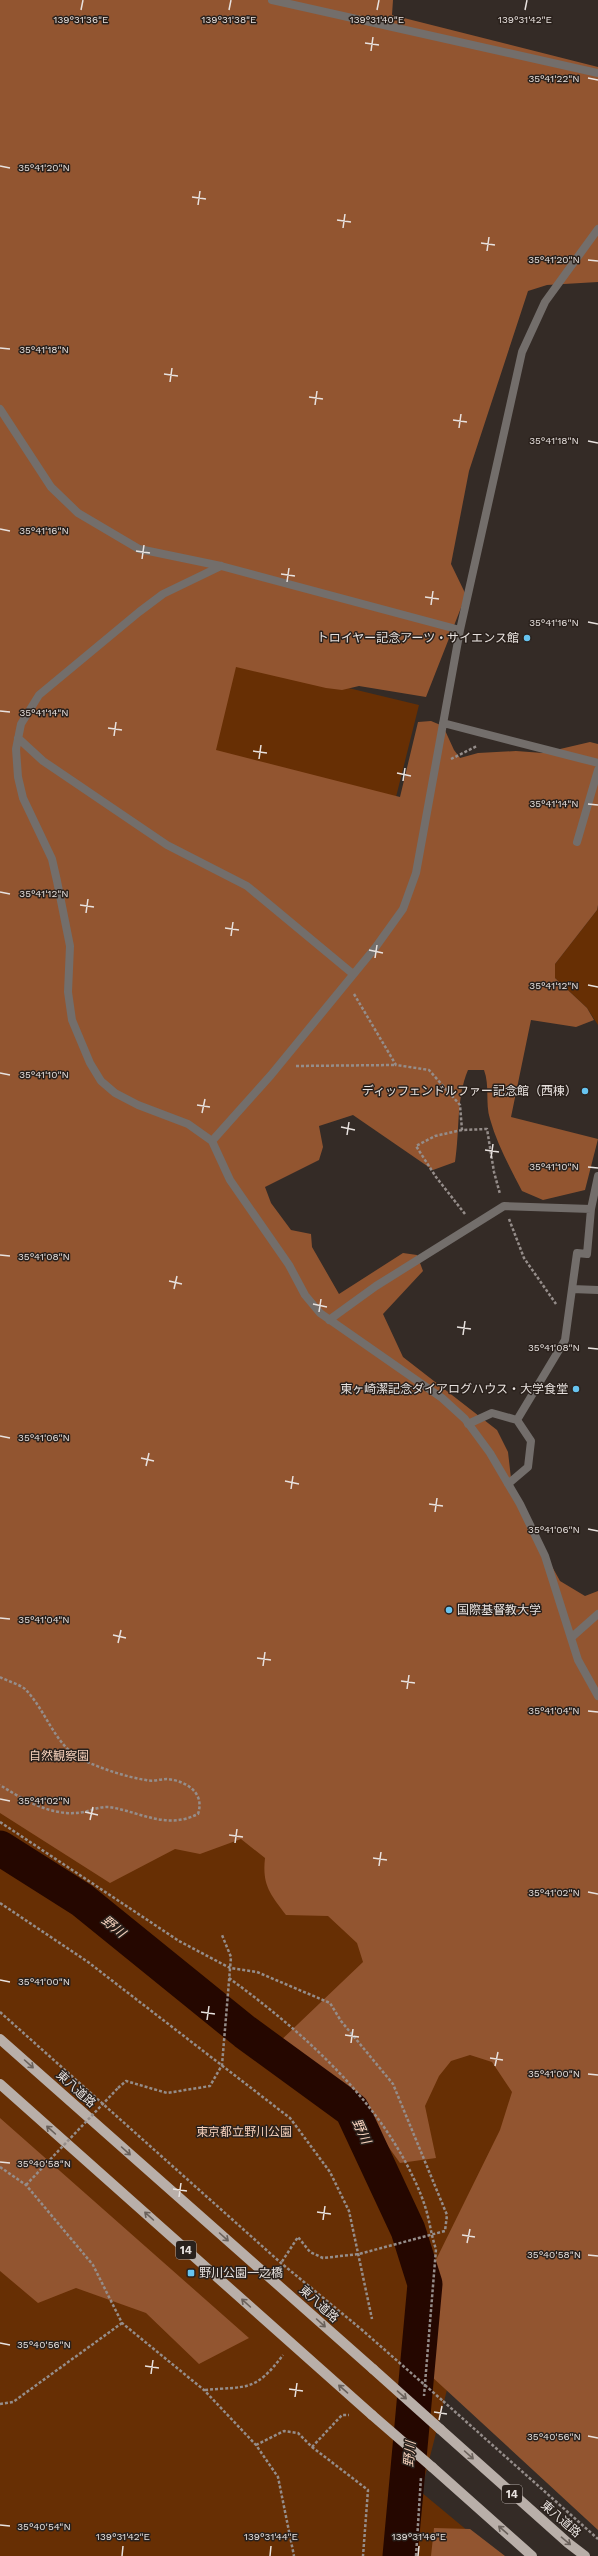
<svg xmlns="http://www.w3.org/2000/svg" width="598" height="2556" viewBox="0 0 598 2556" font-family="'Work Sans','Noto Sans JP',sans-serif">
<rect width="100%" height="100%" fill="#342b26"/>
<path fill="#672f04" d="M228 659 419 705 395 801 204 755Z
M598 905V1025L587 1008 555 978V964L597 910Z
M0 1604 530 2063 421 2492 498 2556H0Z"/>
<path fill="#925530" d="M0 0H393L392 15 598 67V282L547 285 528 291 469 471 451 564 466 595 426 697 359 686 342 690 326 688 236 667 216 750 400 797 418 722 431 721 443 726 454 750 460 758 478 753 516 751 543 753 590 742 598 744V905L597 910 555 964V978L587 1008 594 1020 576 1027 531 1020 511 1117 598 1139 585 1190 543 1200 522 1191C510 1168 497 1144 490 1119 485 1103 490 1086 484 1070H468C456 1098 460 1131 455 1162L433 1170 353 1115 319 1126 323 1147 319 1160 265 1187 271 1203 291 1230 311 1234 312 1247 339 1294 403 1253 417 1255 423 1271 383 1314 403 1357 497 1430 508 1452 513 1496 560 1581 585 1596 598 1591V2530L431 2376 429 2274 500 2130 512 2092 492 2062 470 2055 451 2061 439 2076 425 2106 436 2158 400 2163 362 2110 276 2045 363 1962 357 1943 328 1916 286 1915C270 1894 262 1885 265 1858L241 1839 200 1854 175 1849 110 1883 0 1813Z
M0 2118 249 2338 199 2364 146 2313 76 2288 38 2303 0 2271Z
M434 2528 470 2529 505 2556H431Z"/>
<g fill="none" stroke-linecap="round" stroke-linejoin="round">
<path stroke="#250700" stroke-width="35" d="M0 1848 82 1900 245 2032 352 2110 408 2230 425 2284 400 2556"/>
<path stroke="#958d8a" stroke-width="2.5" stroke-dasharray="3 2" stroke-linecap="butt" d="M451 759 477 746
M354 994 396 1065 429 1070 460 1105 462 1130 487 1129 494 1172 500 1194
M296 1066 395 1065
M462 1130 435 1136 416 1146 436 1177 465 1214
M509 1219 524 1258 556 1304
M0 1677C7 1681 19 1684 25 1689 47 1711 55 1748 85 1761 103 1769 126 1777 146 1780 153 1782 160 1779 167 1779 187 1781 205 1793 198 1814 166 1830 141 1812 109 1807 99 1806 86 1813 76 1813 49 1815 22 1799 0 1785
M0 1822 179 1941 230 1968 257 1972 330 2003 341 2021 393 2084 447 2215 445 2231 359 2254 323 2258 310 2252 298 2237 281 2263
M0 1903 88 1962 290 2118 330 2172 349 2211 372 2319
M229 1978C300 2030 375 2096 413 2177 419 2189 425 2204 428 2217 431 2229 432 2238 436 2249L424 2396
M0 2012 281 2263 361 2329
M118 2088 126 2081 167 2093 210 2086 222 2065 231 1957 222 1935
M0 2167 26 2185 93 2265 122 2323 204 2390 256 2445 278 2477 294 2556
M205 2390C248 2386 255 2392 283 2355
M443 2401 598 2539
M0 2404 13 2402 122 2323
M256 2445 284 2431 298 2433 312 2447 368 2490 363 2556
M312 2447 342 2415H349
M416 2556 421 2477"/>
<path stroke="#736e6b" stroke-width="8" d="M272 0 598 73
M0 409 51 487 78 513 139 549 221 566 460 630
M221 566 163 594 139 612 39 695 21 724 16 749 18 777 23 798 52 859 57 881 70 946 68 992 72 1020 90 1063 101 1081 115 1093 138 1105 188 1124 212 1141 230 1180 289 1265 305 1295 320 1313 442 1398 465 1419 490 1453 520 1504 545 1556 578 1660 598 1696
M443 723 598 763
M18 738 43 761 167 845 247 886 353 974
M577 842 598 770
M212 1141 271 1075 375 948 403 909 416 873 460 630 522 352 545 302 598 229
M572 1289 577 1253 587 1254 591 1209
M329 1320 376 1286 504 1206 591 1209 598 1176
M517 1420 565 1340 572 1289 598 1290
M468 1424 492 1413 517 1420 531 1441 528 1467 508 1484
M572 1637 598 1614"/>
<path stroke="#b9afa9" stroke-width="10" d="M0 2039 373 2369
M0 2084 372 2415
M440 2429 568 2543 585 2556
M432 2467 532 2556"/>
<path stroke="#958d8a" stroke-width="2.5" stroke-dasharray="3 2" stroke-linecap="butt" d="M26 2185 118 2088
M361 2329 443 2401"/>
<path stroke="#b9afa9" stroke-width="10" d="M373 2369 440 2429
M372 2415 432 2467"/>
</g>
<defs><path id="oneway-shaft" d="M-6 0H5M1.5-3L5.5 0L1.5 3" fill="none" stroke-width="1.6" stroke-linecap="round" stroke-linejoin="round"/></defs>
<g stroke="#6a615b">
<use href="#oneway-shaft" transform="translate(29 2064) rotate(42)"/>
<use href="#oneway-shaft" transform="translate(51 2130) rotate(-138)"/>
<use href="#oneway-shaft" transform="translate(126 2151) rotate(42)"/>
<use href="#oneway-shaft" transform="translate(149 2216) rotate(-138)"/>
<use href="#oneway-shaft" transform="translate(224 2237) rotate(42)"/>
<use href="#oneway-shaft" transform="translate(246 2303) rotate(-138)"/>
<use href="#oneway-shaft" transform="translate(321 2323) rotate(42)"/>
<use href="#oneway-shaft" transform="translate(343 2389) rotate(-139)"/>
<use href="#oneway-shaft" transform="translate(402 2395) rotate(41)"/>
<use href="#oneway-shaft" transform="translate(469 2455) rotate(42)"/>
<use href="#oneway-shaft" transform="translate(503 2530) rotate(-139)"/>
<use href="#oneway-shaft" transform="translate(566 2541) rotate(40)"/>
</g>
<path fill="none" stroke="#e8e2df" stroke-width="1.5" d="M81 10 83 0M229 10 231 0M377 10 379 0M525 10 527 0M365 43 379 45M371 51 373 37M588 78 598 80M0 166 10 168M192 197 206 199M198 205 200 191M337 220 351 222M343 228 345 214M481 243 495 245M487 251 489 237M588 260 598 261M0 348 10 349M164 374 178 376M170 382 172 368M309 397 323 399M315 405 317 391M453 420 467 422M459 428 461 414M588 441 598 443M0 529 10 531M136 551 150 553M142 559 144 545M281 574 295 576M287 582 289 568M425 597 439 599M431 605 433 591M588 622 598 624M0 711 10 712M108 728 122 730M114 736 116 722M253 751 267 753M259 759 261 745M397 773 411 776M403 781 405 768M588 804 598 805M0 892 10 894M80 905 94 907M86 913 88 899M225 928 239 930M231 936 233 922M369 950 383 953M375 958 377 945M588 985 598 987M0 1073 10 1075M197 1105 210 1107M202 1113 205 1099M341 1127 355 1130M347 1135 349 1122M485 1150 499 1152M491 1158 493 1144M588 1167 598 1168M0 1255 10 1256M169 1281 182 1284M174 1289 177 1276M313 1304 327 1307M319 1312 321 1299M457 1327 471 1329M463 1335 465 1321M588 1348 598 1349M0 1436 10 1438M141 1458 154 1461M146 1466 149 1453M285 1481 299 1484M291 1489 293 1476M429 1504 443 1506M435 1512 437 1498M588 1529 598 1531M0 1618 10 1619M113 1635 126 1638M118 1643 121 1630M257 1658 271 1660M263 1666 265 1652M401 1681 415 1683M407 1689 409 1675M588 1711 598 1712M0 1799 10 1801M85 1812 98 1815M90 1820 93 1807M229 1835 243 1837M235 1843 237 1829M373 1858 387 1860M379 1866 381 1852M588 1892 598 1894M0 1980 10 1982M201 2012 215 2014M207 2020 209 2006M345 2035 359 2037M351 2043 353 2029M490 2058 503 2060M495 2066 498 2052M588 2074 598 2075M0 2162 10 2163M173 2189 187 2191M179 2197 181 2183M317 2212 331 2214M323 2220 325 2206M462 2235 475 2237M467 2243 470 2229M588 2255 598 2256M0 2343 10 2345M145 2366 159 2368M151 2374 153 2360M289 2389 303 2391M295 2397 297 2383M434 2412 447 2414M439 2420 442 2406M588 2436 598 2438M0 2525 10 2526M122 2556 123 2546M270 2556 271 2546M418 2556 419 2546"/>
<g fill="#67c4f0" stroke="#2a211c" stroke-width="1.5">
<circle cx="527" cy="638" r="4"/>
<circle cx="585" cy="1091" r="4"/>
<circle cx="576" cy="1389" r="4"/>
<circle cx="449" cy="1610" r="4"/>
<rect x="187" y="2269" width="8" height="8" rx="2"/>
</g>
<g text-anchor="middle" stroke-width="3" stroke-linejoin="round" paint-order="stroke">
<g fill="#2a211c" stroke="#afa8a4" stroke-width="1">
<rect x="176" y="2241" width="20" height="18" rx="3"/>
<rect x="502" y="2485" width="20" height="18" rx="3"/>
</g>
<g font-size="11" font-weight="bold" fill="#e8e2df">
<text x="186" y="2254">14</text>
<text x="512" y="2498">14</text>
</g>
<g font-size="12" fill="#e8e2df" stroke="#2a211c" text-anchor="end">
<text x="519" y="642">トロイヤー記念アーツ・サイエンス館</text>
<text x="577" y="1095">ディッフェンドルファー記念館（西棟）</text>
<text x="568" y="1393">東ヶ崎潔記念ダイアログハウス・大学食堂</text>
<text x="457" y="1614" text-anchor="start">国際基督教大学</text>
<text x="199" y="2277" text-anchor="start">野川公園一之橋</text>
</g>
<g font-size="12" fill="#f5d0bb" stroke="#2a211c">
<text x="59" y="1760">自然観察園</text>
<text x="244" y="2136">東京都立野川公園</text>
</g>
<g font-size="12" fill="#e8e2df" stroke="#2a211c">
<text transform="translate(76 2089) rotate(42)" y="4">東八道路</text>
<text transform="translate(319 2304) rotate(42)" y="4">東八道路</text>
<text transform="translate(561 2519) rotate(41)" y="4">東八道路</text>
</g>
<g font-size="13" font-style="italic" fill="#f6d1bc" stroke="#2a211c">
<text transform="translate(114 1926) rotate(39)" y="5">野川</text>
<text transform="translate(362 2131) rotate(65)" y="5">野川</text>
<text transform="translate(409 2454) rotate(-85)" y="5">野川</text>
</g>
</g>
<g font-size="10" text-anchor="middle" fill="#e8e2df" stroke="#2a211c" stroke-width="3" stroke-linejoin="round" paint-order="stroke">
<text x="229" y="23">139°31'38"E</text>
<text x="377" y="23">139°31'40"E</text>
<text x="525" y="23">139°31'42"E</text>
<text x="81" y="23">139°31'36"E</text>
<text x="554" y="82">35°41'22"N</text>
<text x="44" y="171">35°41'20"N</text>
<text x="554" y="263">35°41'20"N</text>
<text x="44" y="353">35°41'18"N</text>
<text x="554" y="444">35°41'18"N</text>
<text x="44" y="534">35°41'16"N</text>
<text x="554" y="626">35°41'16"N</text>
<text x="44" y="716">35°41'14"N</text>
<text x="554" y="807">35°41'14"N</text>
<text x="44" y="897">35°41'12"N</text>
<text x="554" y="989">35°41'12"N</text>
<text x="44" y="1078">35°41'10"N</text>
<text x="554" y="1170">35°41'10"N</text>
<text x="44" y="1260">35°41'08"N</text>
<text x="554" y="1351">35°41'08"N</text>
<text x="44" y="1441">35°41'06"N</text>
<text x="554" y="1533">35°41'06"N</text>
<text x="44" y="1623">35°41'04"N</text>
<text x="554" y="1714">35°41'04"N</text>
<text x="44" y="1804">35°41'02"N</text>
<text x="554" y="1896">35°41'02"N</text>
<text x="44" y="1985">35°41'00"N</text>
<text x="554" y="2077">35°41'00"N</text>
<text x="44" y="2167">35°40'58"N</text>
<text x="554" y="2258">35°40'58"N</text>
<text x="44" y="2348">35°40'56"N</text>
<text x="554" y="2440">35°40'56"N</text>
<text x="44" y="2530">35°40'54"N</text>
<text x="123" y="2540">139°31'42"E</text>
<text x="271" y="2540">139°31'44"E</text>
<text x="419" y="2540">139°31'46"E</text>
</g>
</svg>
